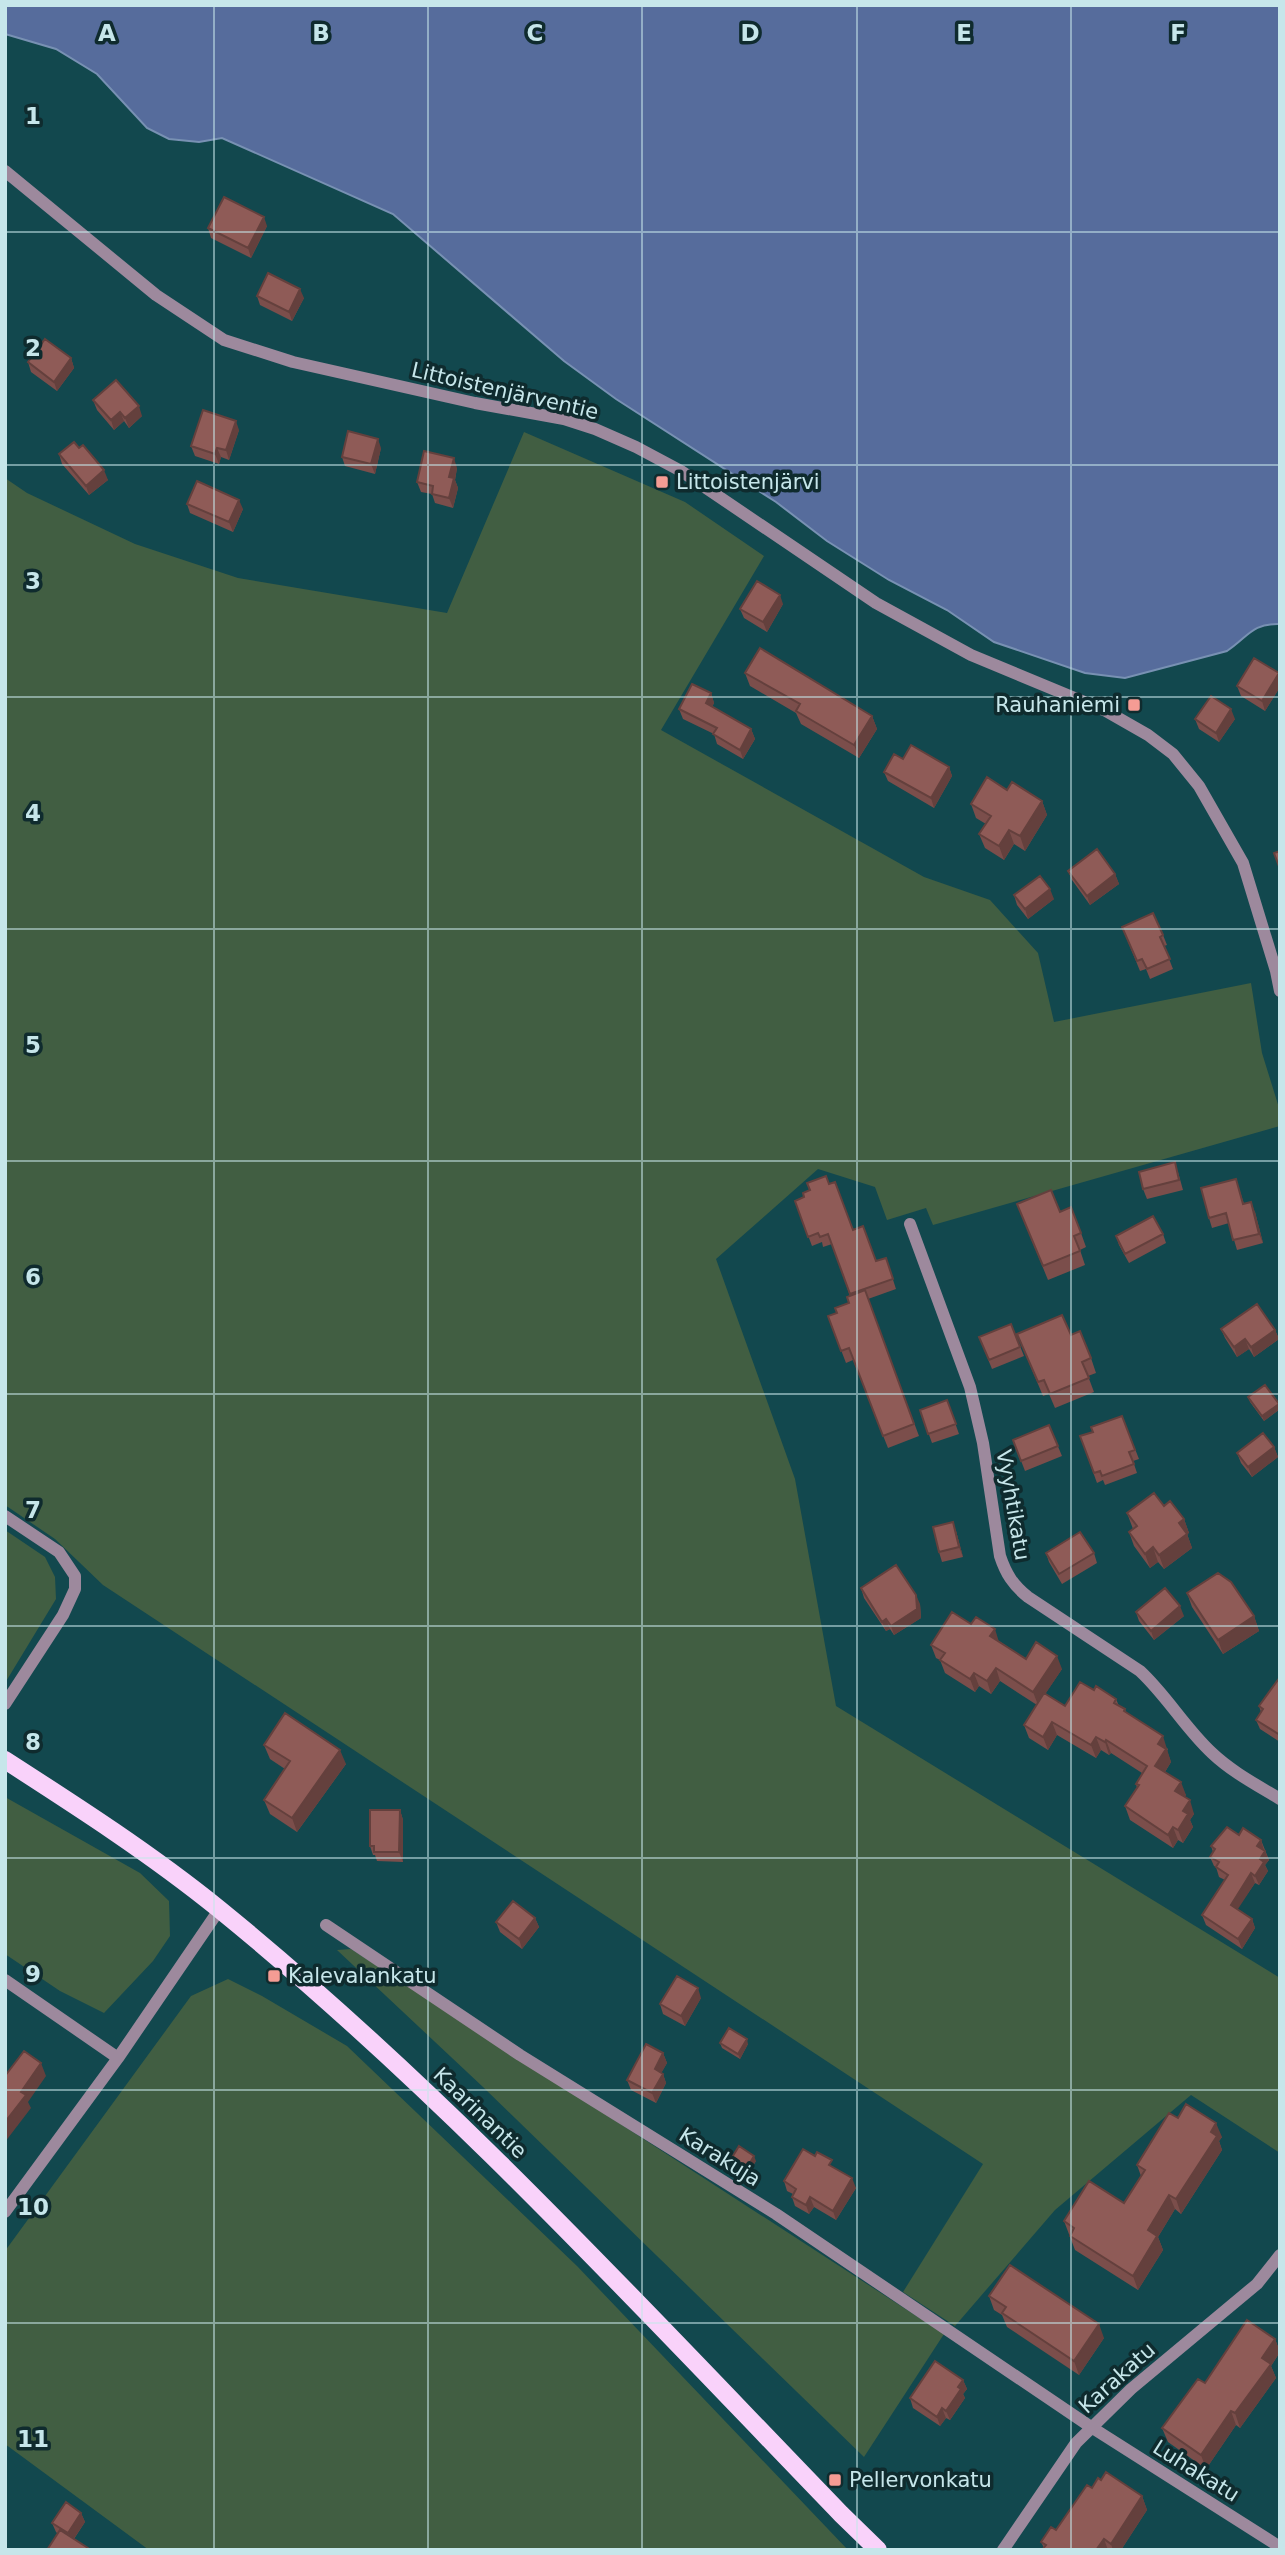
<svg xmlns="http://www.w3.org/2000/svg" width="1285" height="2555" viewBox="0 0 1285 2555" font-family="'DejaVu Sans',sans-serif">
<rect width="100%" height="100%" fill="#12484e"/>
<path fill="#415e42" d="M524 432 685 502 764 556 661 730 924 877 990 900 1038 953 1054 1022 1251 983 1262 1053 1280 1111V1126L933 1225 926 1208 887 1220 875 1187 818 1169 716 1259 795 1479 836 1706 1280 1978V2153L1191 2095 1055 2210 955 2326 903 2292 983 2164 103 1585 55 1539 5 1505V478L27 493 135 544 238 578 447 613Z
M5 1530 45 1557 55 1577 56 1599 5 1683Z
M5 1797 140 1873 169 1901 170 1936 153 1961 104 2013 60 1991 5 1954Z
M351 1949 944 2334 864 2457 483 2087 337 1950Z
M228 1979 262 1996 347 2046 577 2266 848 2550H149L5 2444V2251L191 1996Z"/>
<path fill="#566c9c" stroke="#7891b3" stroke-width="2" d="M5 5H1280V624C1252 623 1248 637 1227 651L1125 678 1085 673 994 642 947 610 889 580 827 541 776 502 616 399 564 361 393 214 222 138 199 142 169 139 147 128 97 74 56 49 5 34Z"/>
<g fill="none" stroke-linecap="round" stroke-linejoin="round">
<path stroke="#9d899d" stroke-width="12" d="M5 171 156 295 224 340 293 362 475 403 564 419 595 429 636 447 681 471 876 603 971 655 1106 711 1148 735 1173 754 1199 786 1243 863 1276 971 1280 991
M910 1224 970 1387 983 1443 1000 1556C1006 1574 1013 1585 1028 1597L1140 1671C1167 1696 1185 1728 1212 1753 1232 1772 1257 1785 1280 1799
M5 1516 59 1552 75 1576V1589L63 1615 5 1704
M326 1925 520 2055 776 2214 1091 2427 1280 2547
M5 1980 118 2058
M5 2212 118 2058 219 1910
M1003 2550 1076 2443 1131 2389 1257 2284 1280 2255"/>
<path stroke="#f9d2fa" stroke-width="18" d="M5 1760C78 1807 151 1854 219 1909 444 2092 640 2306 841 2514L878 2550"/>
</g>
<path fill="#7b4e4b" d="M267 226 251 258 211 238 208 228Z
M257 296 304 298 292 321 260 305Z
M71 358 74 368 57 391 31 372 28 362Z
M93 400 142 416 129 428 124 421 114 430 97 410Z
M239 430 229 460 221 457 219 464 195 456 191 446Z
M79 448 108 480 89 495 62 464 59 454Z
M381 448 375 474 345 466 342 457Z
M457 468 455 480 458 488 453 508 435 503 432 494 421 492 417 482Z
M187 504 243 509 233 532 190 513Z
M783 604 767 632 744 618 740 609Z
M745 673 872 716 877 729 859 758 801 724 796 713 750 686Z
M1279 673 1280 687 1265 711 1241 696 1237 686Z
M711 693 714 703 712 707 751 729 755 739 743 759 717 744 714 734 683 719 679 709Z
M1195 719H1235L1219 742 1199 729Z
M903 759 949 767 952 776 934 808 888 781 884 772Z
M1007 790 1042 801 1047 815 1025 851 1014 844 1004 860 985 848 979 834 986 824 976 818 971 804Z
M1068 871 1115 874 1119 884 1090 905 1072 880Z
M1014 895 1054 899 1028 919 1017 905Z
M1122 927 1163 935 1167 945 1164 946 1173 969 1150 979 1146 969 1140 971Z
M1178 1172 1183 1190 1147 1199 1143 1189Z
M1236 1179 1244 1204 1255 1212 1263 1243 1237 1250 1229 1223 1212 1228 1209 1218Z
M829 1184 853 1230 876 1261 886 1258 896 1289 868 1299 919 1436 888 1448 853 1360 846 1363 828 1316 837 1313 849 1303 850 1296 832 1244 823 1247 822 1242 812 1246 795 1201Z
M1017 1204 1060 1212 1081 1233 1086 1247 1080 1250 1085 1265 1048 1280Z
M1163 1234 1166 1243 1129 1263 1119 1245 1116 1236Z
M1011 1324 1024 1356 992 1369 979 1337Z
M1221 1329 1275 1330 1279 1339 1254 1357 1249 1349 1237 1357 1225 1338Z
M1017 1334 1071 1335 1091 1358 1096 1373 1088 1376 1094 1392 1055 1408 1049 1394 1043 1396Z
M1248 1397 1279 1404 1280 1409 1264 1421 1250 1402Z
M947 1400 959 1434 932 1443 920 1410Z
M1122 1416 1139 1459 1133 1461 1137 1473 1105 1485 1103 1480 1097 1483 1080 1436 1093 1432Z
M1049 1425 1062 1456 1025 1471 1013 1440Z
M1274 1447 1278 1457 1252 1477 1241 1463 1237 1453Z
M1164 1506 1184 1519 1189 1533 1187 1534 1192 1548 1164 1569 1158 1562 1150 1568 1134 1546 1129 1532 1133 1529 1127 1513Z
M956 1531 963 1557 942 1562 939 1552Z
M1046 1553H1094L1097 1563 1062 1584 1049 1562Z
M861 1588 920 1604 921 1618 894 1635 890 1629 886 1631 864 1598Z
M1187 1593 1254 1616 1259 1631 1223 1654 1192 1607Z
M1136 1612 1184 1616 1154 1640 1139 1621Z
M999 1641 1026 1659 1062 1669 1045 1694 1065 1706 1094 1690 1116 1699 1119 1706 1125 1709 1126 1712 1168 1749 1167 1751 1171 1762 1165 1772 1186 1795 1184 1797 1194 1814 1190 1820 1193 1827 1183 1843 1178 1840 1173 1848 1130 1820 1125 1806 1137 1788 1136 1784 1142 1773 1111 1753 1109 1755 1101 1750 1096 1758 1057 1735 1048 1750 1029 1738 1024 1725 1037 1705 1000 1681 991 1694 979 1686 975 1692 945 1673 940 1660 936 1658 931 1645Z
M1280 1677V1742L1260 1729 1256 1720 1261 1712 1259 1706Z
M264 1745 346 1764 297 1832 270 1814 264 1800 285 1769 270 1759Z
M400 1810 403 1820V1862L377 1861 375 1855H373L370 1846Z
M1239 1835 1261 1840 1269 1860 1265 1865 1268 1871 1259 1885 1255 1883 1237 1909 1252 1919 1255 1928 1242 1949 1206 1925 1202 1915 1225 1880 1219 1877 1216 1867 1214 1866 1210 1857 1213 1852 1211 1846Z
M535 1918 539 1927 522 1949 500 1932 496 1922Z
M701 1998 685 2026 663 2014 660 2004Z
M720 2043 748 2044 740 2059 722 2048Z
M663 2053 667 2063 661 2073 663 2074 666 2083 656 2103 631 2090 627 2080Z
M1178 2118 1222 2137 1219 2141 1222 2150 1181 2214 1175 2209 1158 2237 1163 2250 1138 2290 1075 2250 1064 2221 1124 2203 1141 2176 1137 2165Z
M756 2161 742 2183 727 2173 725 2169Z
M834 2168 856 2188 836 2220 814 2207 809 2214 795 2206 792 2197 793 2194 787 2191 784 2181Z
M989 2296 1104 2338 1079 2375 1007 2327 1002 2315 994 2310Z
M1275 2339 1280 2352 1271 2366 1276 2378 1240 2428 1236 2425 1206 2469 1168 2442 1162 2428 1205 2383Z
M963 2380 967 2389 963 2394 965 2398 950 2420 946 2418 940 2426 913 2408 910 2398Z
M1101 2480 1142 2496 1147 2510 1121 2550H1042L1044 2548 1041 2542 1056 2530 1092 2488Z
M81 2513 85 2522 74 2539 88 2550H47L58 2534 56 2532 52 2523Z"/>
<path fill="#64403d" d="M264 217 267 226 251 258 248 248Z
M300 289 304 298 292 321 289 312Z
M71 358 74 368 57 391 54 382Z
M139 406 142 416 129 428 125 418Z
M120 412 124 421 114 430 111 420Z
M236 421 239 430 229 460 226 450Z
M378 439 381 448 375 474 371 464Z
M217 448 221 457 219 464 215 454Z
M454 458 457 468 455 480 458 488 453 508 449 498V477Z
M104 470 108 480 89 495 86 486Z
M239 500 243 509 233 532 229 522Z
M780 595 783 604 767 632 763 622Z
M1279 673 1280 687 1265 711 1262 701Z
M711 693 714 703 709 713 706 703Z
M1231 709 1235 719 1219 742 1216 733Z
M872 716 877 729 859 758 854 745Z
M751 729 755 739 743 759 740 750Z
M949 767 952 776 934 808 931 798Z
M1042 801 1047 815 1025 851 1020 836Z
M1009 830 1014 844 1004 860 999 846Z
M1115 874 1119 884 1090 905 1087 896Z
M1050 889 1054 899 1028 919 1025 909Z
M1251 1202 1255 1212 1263 1243 1259 1234Z
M1275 1330 1279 1339 1254 1357 1251 1347Z
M1245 1339 1249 1349 1237 1357 1234 1347Z
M1279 1404 1280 1409 1264 1421 1262 1416Z
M1274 1447 1278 1457 1252 1477 1248 1467Z
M1184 1519 1189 1533 1187 1534 1192 1548 1164 1569 1159 1555 1179 1523Z
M953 1522 956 1531 963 1557 959 1547Z
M1153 1547 1158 1562 1150 1568 1145 1554Z
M916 1595 920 1604 921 1618 894 1635 891 1626Z
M1180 1606 1184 1616 1154 1640 1151 1631Z
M1254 1616 1259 1631 1223 1654 1218 1640Z
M886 1619 890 1629 886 1631 882 1622Z
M995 1629 999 1642 990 1636Z
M1057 1656 1062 1669 1038 1705 1033 1692Z
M996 1668 1000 1681 991 1694 987 1681Z
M974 1673 979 1686 975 1692 970 1679Z
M1052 1722 1057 1735 1048 1750 1043 1737Z
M1163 1736 1171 1762 1160 1780 1155 1766 1158 1744Z
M1096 1737 1101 1750 1096 1758 1091 1745Z
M1106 1740 1111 1753 1109 1755 1105 1742Z
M340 1750 346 1764 297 1832 292 1818Z
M1181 1782 1186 1795 1180 1804 1175 1791Z
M1190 1800 1194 1814 1190 1820 1193 1827 1183 1843 1178 1830 1183 1811Z
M400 1810 403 1820V1862L399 1852Z
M1173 1827 1178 1840 1173 1848 1168 1835Z
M1261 1840 1264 1850 1257 1846Z
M1265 1851 1269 1860 1265 1865 1268 1871 1259 1885 1255 1876 1260 1859Z
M1251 1873 1255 1883 1234 1915 1231 1905Z
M535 1918 539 1927 522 1949 519 1939Z
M1252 1919 1255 1928 1242 1949 1238 1939Z
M698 1988 701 1998 685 2026 681 2016Z
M747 2039 748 2044 740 2059 738 2054Z
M663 2053 667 2063 658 2079 655 2069Z
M41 2063 46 2076 28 2102 31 2108 5 2142V2122L21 2092Z
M663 2074 666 2083 656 2103 652 2093Z
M1216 2123 1222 2137 1219 2141 1222 2150 1181 2214 1176 2199Z
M754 2156 756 2161 742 2183 741 2178Z
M852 2178 856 2188 836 2220 833 2211Z
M1169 2195 1175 2209 1158 2237 1163 2250 1138 2290 1133 2276 1148 2230Z
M810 2197 814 2207 809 2214 806 2205Z
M1099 2324 1104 2338 1079 2375 1074 2361Z
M1275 2339 1280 2352 1271 2366 1276 2378 1240 2428 1235 2413 1262 2358Z
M963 2380 967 2389 963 2394 965 2398 950 2420 946 2411Z
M942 2408 946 2418 940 2426 937 2417Z
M1231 2411 1236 2425 1206 2469 1201 2455Z
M1142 2496 1147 2510 1121 2550H1113L1111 2544Z
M81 2513 85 2522 71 2543 68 2533Z
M1104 2539 1108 2550H1096Z"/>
<path fill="#8f5b57" stroke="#64403d" stroke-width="2" d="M224 197 264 217 248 248 208 228Z
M268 273 300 289 289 312 257 296Z
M45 339 71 358 54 382 28 362Z
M116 380 139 406 125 418 120 412 111 420 93 400Z
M203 410 236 421 226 450 217 448 215 454 191 446Z
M348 431 378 439 371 464 342 457Z
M74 442 79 448 83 445 104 470 86 486 59 454Z
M424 451 454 458 449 477 454 478 449 498 432 494 433 486 417 482Z
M197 481 239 500 229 522 187 504Z
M757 581 780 595 763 622 740 609Z
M760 648 872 716 854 745 796 711 800 704 745 673Z
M1254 658 1279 673 1262 701 1237 686Z
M692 684 711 693 706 703 751 729 740 750 713 734 717 728 679 709Z
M1211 696 1231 709 1216 733 1195 719Z
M911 745 949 767 931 798 884 772 894 754 903 759Z
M987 777 1007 790 1012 782 1042 801 1020 836 1009 830 999 846 979 834 991 816 971 804Z
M1097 849 1115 874 1087 896 1068 871Z
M1280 851V869L1274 853Z
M1040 876 1050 889 1025 909 1014 895Z
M1153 913 1163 935 1160 937 1170 959 1147 969 1142 959 1137 961 1122 927Z
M1175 1162 1179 1180 1143 1189 1139 1172Z
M826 1176 829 1184 835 1182 853 1230 863 1226 876 1261 886 1258 893 1279 850 1294 828 1234 820 1237 818 1233 808 1237 795 1201 804 1197 803 1193 810 1190 807 1183Z
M1236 1179 1243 1204 1251 1202 1259 1234 1233 1240 1226 1213 1209 1218 1201 1188Z
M1051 1190 1060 1212 1071 1207 1081 1233 1074 1236 1080 1251 1043 1266 1017 1204Z
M1153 1216 1163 1234 1125 1254 1116 1236Z
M865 1290 914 1424 883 1436 849 1348 841 1351 828 1316 837 1313 835 1308 849 1303 847 1297Z
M1257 1304 1275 1330 1251 1347 1245 1339 1234 1347 1221 1329Z
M1062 1315 1071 1335 1080 1331 1091 1358 1082 1362 1089 1378 1050 1394 1044 1380 1038 1382 1017 1334Z
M1011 1324 1020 1347 989 1360 979 1337Z
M1265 1385 1279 1404 1262 1416 1248 1397Z
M947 1400 956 1424 928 1434 920 1410Z
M1122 1416 1135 1450 1129 1452 1134 1464 1102 1476 1100 1471 1094 1473 1080 1436 1093 1432 1091 1427Z
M1049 1425 1058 1446 1021 1461 1013 1440Z
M1263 1433 1274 1447 1248 1467 1237 1453Z
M1154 1493 1164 1506 1170 1501 1184 1519 1179 1523 1187 1534 1159 1555 1153 1547 1145 1554 1129 1532 1137 1526 1127 1513Z
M953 1522 959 1547 939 1552 933 1527Z
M1080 1532 1094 1553 1059 1574 1046 1553Z
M896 1565 916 1595 917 1609 891 1626 886 1619 882 1622 861 1588Z
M1218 1573 1231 1582 1254 1616 1218 1640 1187 1593Z
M1165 1588 1180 1606 1151 1631 1136 1612Z
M952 1612 971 1624 976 1617 995 1629 990 1636 1026 1659 1036 1642 1057 1656 1033 1692 996 1668 987 1681 974 1673 970 1679 940 1660 945 1653 931 1645Z
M1280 1677V1735L1256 1720 1263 1709 1259 1706Z
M1080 1682 1094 1690 1096 1686 1116 1699 1114 1703 1125 1709 1124 1711 1163 1736 1158 1744 1166 1749 1155 1766 1181 1782 1175 1791 1190 1800 1183 1811 1188 1814 1178 1830 1173 1827 1168 1835 1125 1806 1139 1785 1136 1784 1147 1766 1106 1740 1105 1742 1096 1737 1091 1745 1052 1722 1043 1737 1024 1725 1044 1693 1065 1706Z
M285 1713 340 1750 292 1818 264 1800 290 1761 264 1745Z
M370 1810H400L399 1852H374V1846H370Z
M1227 1827 1239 1835 1243 1828 1261 1840 1257 1846 1265 1851 1260 1859 1264 1862 1255 1876 1251 1873 1231 1905 1252 1919 1238 1939 1202 1915 1228 1875 1216 1867 1219 1862 1210 1857 1215 1849 1211 1846Z
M513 1901 535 1918 519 1939 496 1922Z
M677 1976 698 1988 681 2016 660 2004Z
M729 2028 747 2039 738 2054 720 2043Z
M646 2044 663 2053 655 2069 663 2074 652 2093 627 2080Z
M24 2051 41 2063 21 2092 26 2095 5 2122V2076Z
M1186 2104 1216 2123 1211 2132 1217 2136 1176 2199 1169 2195 1148 2230 1157 2236 1133 2276 1070 2236 1074 2228 1064 2221 1089 2181 1124 2203 1145 2170 1137 2165 1169 2113 1178 2118Z
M739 2146 754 2156 741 2178 725 2169Z
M803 2149 815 2156 817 2152 832 2160 829 2165 852 2178 833 2211 810 2197 806 2205 792 2197 796 2189 784 2181Z
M1010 2265 1099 2324 1074 2361 1002 2313 1006 2307 989 2296Z
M1247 2320 1275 2339 1262 2358 1271 2364 1235 2413 1231 2411 1201 2455 1162 2428 1198 2379 1205 2383Z
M935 2361 963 2380 958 2387 961 2389 946 2411 942 2408 937 2417 910 2398Z
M1106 2472 1142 2496 1111 2544 1104 2539 1096 2550H1042L1046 2545 1041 2542 1051 2527 1056 2530 1087 2485 1092 2488 1098 2478 1101 2480Z
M66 2502 81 2513 68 2533 52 2523Z
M60 2530 88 2548 87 2550H47Z"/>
<path fill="none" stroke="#c6e6ea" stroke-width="2" stroke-opacity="0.55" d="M214 5V2550M428 5V2550M642 5V2550M857 5V2550M1071 5V2550M5 232H1280M5 465H1280M5 697H1280M5 929H1280M5 1161H1280M5 1394H1280M5 1626H1280M5 1858H1280M5 2090H1280M5 2323H1280"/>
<g fill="#f59c94" stroke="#0f2b2e" stroke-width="2.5">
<rect x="655" y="475" width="14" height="14" rx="3.5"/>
<rect x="1127" y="698" width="14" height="14" rx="3.5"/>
<rect x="267" y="1969" width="14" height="14" rx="3.5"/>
<rect x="828" y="2473" width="14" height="14" rx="3.5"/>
</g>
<g text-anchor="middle" stroke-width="7" stroke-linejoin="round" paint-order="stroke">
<g font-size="21" fill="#c6e6ea" stroke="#0f2b2e">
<text transform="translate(505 391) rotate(13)" y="7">Littoistenjärventie</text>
<text transform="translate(1013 1505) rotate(80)" y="7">Vyyhtikatu</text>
<text transform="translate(480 2113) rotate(44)" y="7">Kaarinantie</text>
<text transform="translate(720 2157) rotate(32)" y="7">Karakuja</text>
<text transform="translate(1117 2378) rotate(-42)" y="7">Karakatu</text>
<text transform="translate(1196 2471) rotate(32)" y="7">Luhakatu</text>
</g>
<g font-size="21" fill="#c6e6ea" stroke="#0f2b2e" text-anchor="start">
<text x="676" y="489">Littoistenjärvi</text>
<text x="1120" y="712" text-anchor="end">Rauhaniemi</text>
<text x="288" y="1983">Kalevalankatu</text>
<text x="849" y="2487">Pellervonkatu</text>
</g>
</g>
<g font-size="23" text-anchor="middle" font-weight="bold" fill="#c6e6ea" stroke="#0f2b2e" stroke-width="7" stroke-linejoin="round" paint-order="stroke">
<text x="107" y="41">A</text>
<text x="321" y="41">B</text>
<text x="535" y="41">C</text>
<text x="750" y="41">D</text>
<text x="964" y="41">E</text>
<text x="1178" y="41">F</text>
<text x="33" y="124">1</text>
<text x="33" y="356">2</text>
<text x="33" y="589">3</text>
<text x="33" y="821">4</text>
<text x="33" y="1053">5</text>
<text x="33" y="1285">6</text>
<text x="33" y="1518">7</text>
<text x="33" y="1750">8</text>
<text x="33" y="1982">9</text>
<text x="33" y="2215">10</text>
<text x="33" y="2447">11</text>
</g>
<rect width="1285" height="2555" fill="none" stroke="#c6e6ea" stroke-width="14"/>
</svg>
